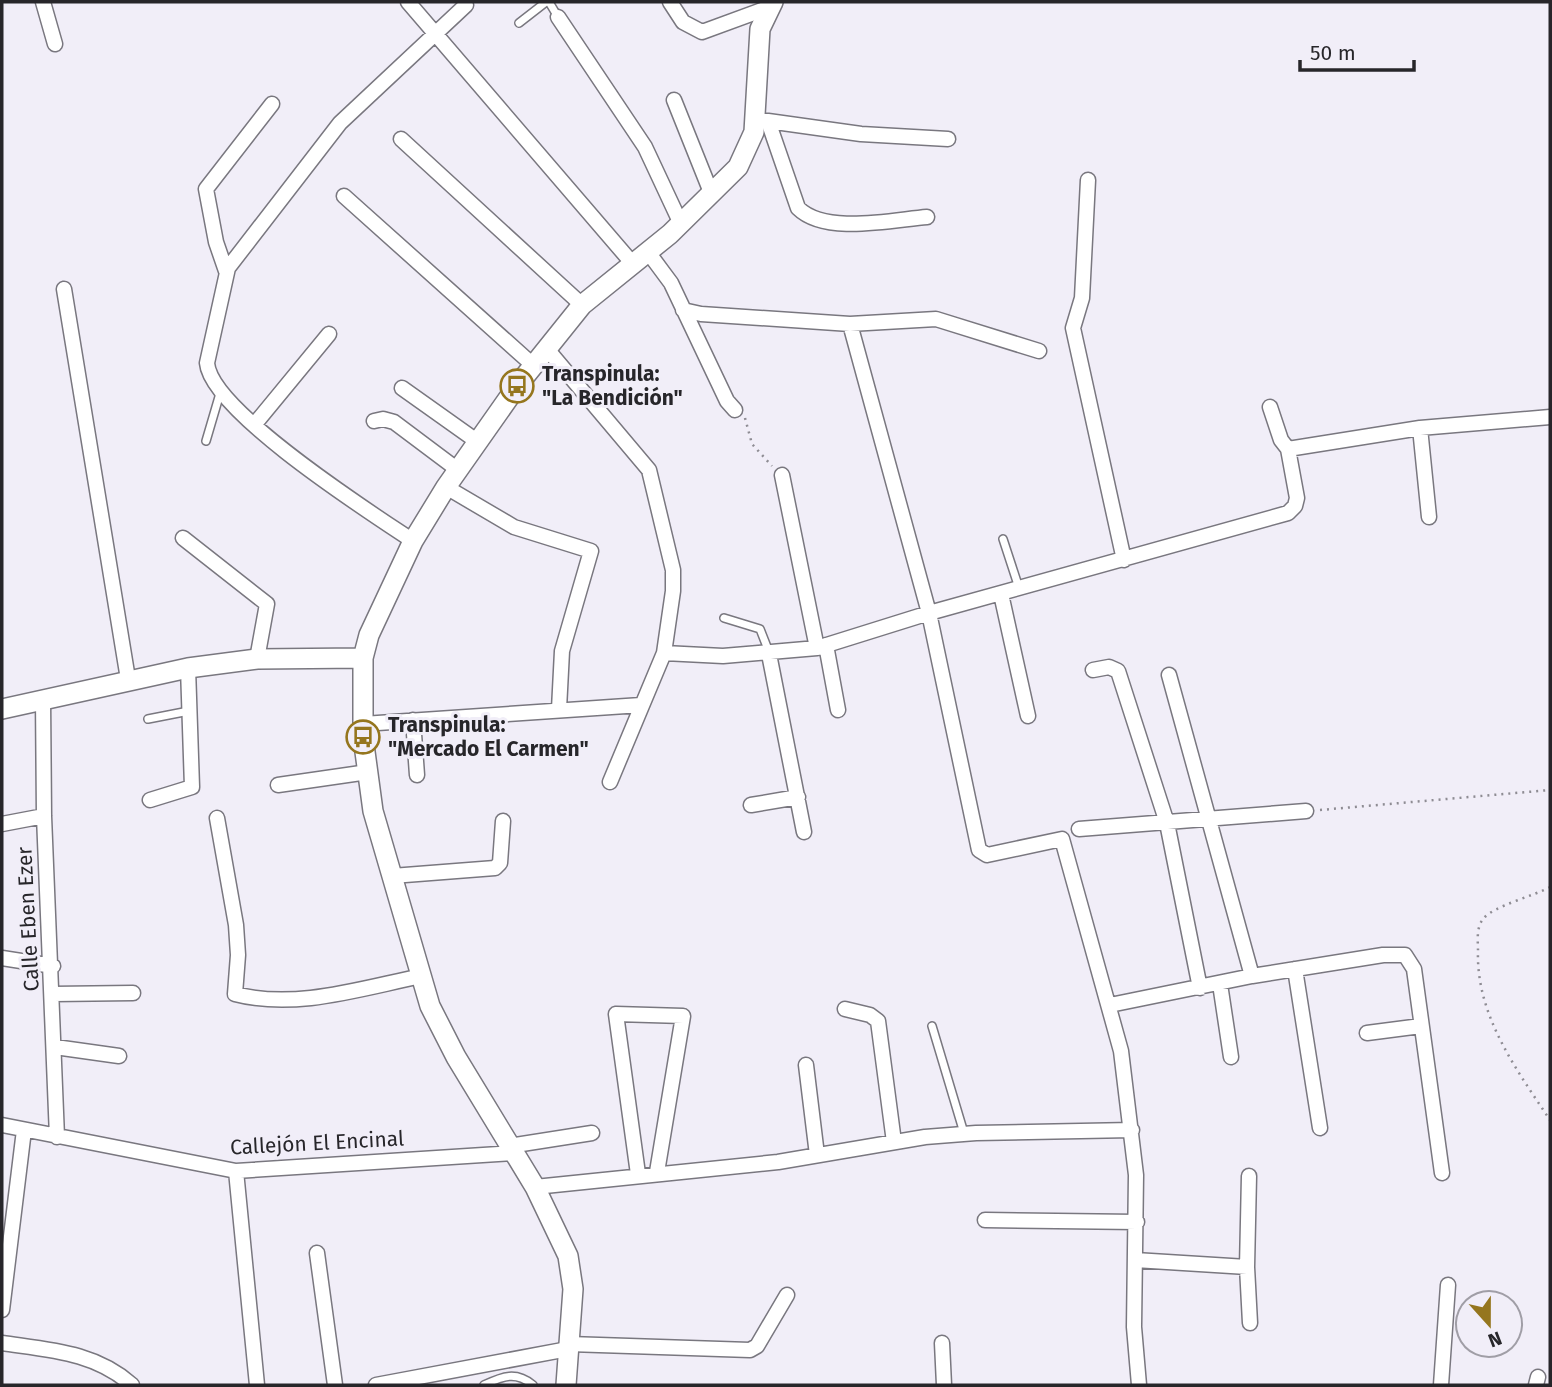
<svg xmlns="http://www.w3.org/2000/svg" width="1552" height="1387" viewBox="0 0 1552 1387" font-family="'Fira Sans',sans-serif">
<rect width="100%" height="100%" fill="#f1eef8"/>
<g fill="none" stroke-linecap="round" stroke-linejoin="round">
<defs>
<path id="lane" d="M549 2 558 17
M519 23 546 2
M206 441 221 390
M1003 539 1019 588
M724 618 760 629 769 652
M148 719 189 711
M932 1026 964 1133
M484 1385C503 1376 516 1371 533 1385"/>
<path id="street" d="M43 2 55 44
M408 2 633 264
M670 2 683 22 702 32 770 7
M558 17 645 147 681 224
M674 100 712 195
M755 121H768L798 208C825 235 892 220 927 217
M768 121 861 134 948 139
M401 139 582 305
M1088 180 1082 298 1073 328 1124 560
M344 196 534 366
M648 252 671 283 727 401 735 410
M226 271 216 242 206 189 272 104
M64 289 128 679
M683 310 701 314 850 324 936 319 1039 351
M850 324 929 613 979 850 987 855 1062 839 1121 1051 1136 1175 1134 1327 1139 1385
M547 349 649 470 673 570V591L664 653 610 782
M402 388 478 442
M374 421 383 419 394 422 458 470
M254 425 329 334
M1420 428 1429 517
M1288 449 1420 428 1550 417
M782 475 817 648
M446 487 514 527 591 551 562 651 559 709
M183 538 267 604 257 659
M413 541C371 513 211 411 207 363L228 268 340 123 466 5
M1001 594 1028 716
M826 645 838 710
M664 653 723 656 817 648 929 613 1288 513 1295 506 1297 498 1288 449 1281 440 1270 407
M769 654 804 832
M1093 670 1109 667 1118 671 1167 823 1200 988
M1169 675 1252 976
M43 699 44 816 57 1137
M413 720 417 775
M363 724 641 705
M278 785 368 772
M150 800 192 787 188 668
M751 805 798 797
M217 818 236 925 238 955 235 994C296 1010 362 988 422 976
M2 824 44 816
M1079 829 1306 811
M392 876 495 868 500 863 503 821
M2 958 53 966
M1295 969 1320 1128
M1220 984 1231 1057
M53 994 133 993
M1110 1005 1252 976 1383 955H1405L1414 969 1442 1173
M845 1009 870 1015 878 1021 894 1142
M1367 1033 1421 1026
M55 1047 119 1056
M806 1065 817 1155
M2 1125 236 1171 513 1153
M509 1146 592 1133
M236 1171 257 1385
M638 1174 616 1014 683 1016 657 1172
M535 1187 778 1162 925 1137 976 1133 1132 1130
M985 1220 1137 1222
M317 1253 335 1385
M1135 1260 1247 1267 1249 1176
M1247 1267 1250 1323
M2 1310 24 1130
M2 1343C50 1350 95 1352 132 1385
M942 1343 944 1385
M569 1344 750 1350 757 1346 787 1295
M376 1385 568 1349
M1441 1385 1448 1285
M1536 1385 1538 1377"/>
<path id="secondary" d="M2 709 188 668 257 659 363 658
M566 1385 573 1289 568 1256 535 1187 456 1057 430 1006 373 811 363 737V658L369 635 413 541 446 487 517 386 582 305 670 234 738 167 754 132 760 29 773 2"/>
</defs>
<use href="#lane" stroke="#79777f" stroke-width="10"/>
<use href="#street" stroke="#79777f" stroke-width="17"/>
<use href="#secondary" stroke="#79777f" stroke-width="22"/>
<path stroke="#8e8c93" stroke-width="2.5" stroke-dasharray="2 5" stroke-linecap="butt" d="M745 418 752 444 772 466
M1320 810 1550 790
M1550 887C1534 896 1493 906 1483 919 1476 928 1478 941 1478 951 1476 1015 1516 1069 1550 1120"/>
<use href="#lane" stroke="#fff" stroke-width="7"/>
<use href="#street" stroke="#fff" stroke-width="14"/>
<use href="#secondary" stroke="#fff" stroke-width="19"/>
</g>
<defs>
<symbol id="bus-ring" viewBox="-11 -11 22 22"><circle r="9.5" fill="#f1eef8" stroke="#95761e" stroke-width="1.5"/><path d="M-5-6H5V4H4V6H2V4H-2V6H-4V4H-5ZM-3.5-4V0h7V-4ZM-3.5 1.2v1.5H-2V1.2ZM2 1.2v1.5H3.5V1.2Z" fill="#95761e"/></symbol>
</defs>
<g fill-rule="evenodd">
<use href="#bus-ring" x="498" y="367" width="38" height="38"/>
<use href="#bus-ring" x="344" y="718" width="38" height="38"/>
</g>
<g text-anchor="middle" stroke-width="6" stroke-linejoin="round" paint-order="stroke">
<g font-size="21" font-weight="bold" fill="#27262a" stroke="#f1eef8" text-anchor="start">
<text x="542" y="381">Transpinula:<tspan x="542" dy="24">"La Bendición"</tspan></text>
<text x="388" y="732">Transpinula:<tspan x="388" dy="24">"Mercado El Carmen"</tspan></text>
</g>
<g font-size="21" fill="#27262a" stroke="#f1eef8">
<text transform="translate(28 919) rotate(-93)" y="7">Calle Eben Ezer</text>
<text transform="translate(317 1143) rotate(-3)" y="7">Callejón El Encinal</text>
</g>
</g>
<rect width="1552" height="1387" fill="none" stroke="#27262a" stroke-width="7"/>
<g transform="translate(1489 1324) rotate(159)"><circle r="33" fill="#f1eef8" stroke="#a09ea6" stroke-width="2"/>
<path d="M0-5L12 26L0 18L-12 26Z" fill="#95761e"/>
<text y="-10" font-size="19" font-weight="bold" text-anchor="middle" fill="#27262a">N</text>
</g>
<path d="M1300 60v10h114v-10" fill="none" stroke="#27262a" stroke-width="3.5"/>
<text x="1310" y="60" font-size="21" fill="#27262a" stroke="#f1eef8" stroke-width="5" paint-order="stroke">50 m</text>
</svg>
